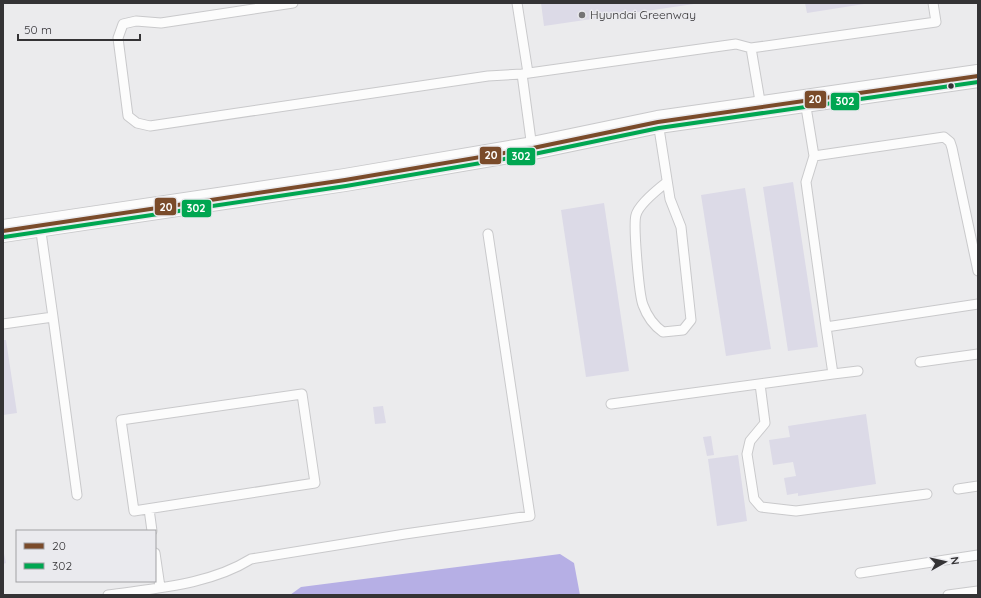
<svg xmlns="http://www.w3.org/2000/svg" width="981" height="598" viewBox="0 0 981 598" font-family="Quicksand,sans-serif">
<rect width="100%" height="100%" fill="#ebebed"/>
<path fill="#b6afe5" d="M560 554 574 563 580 595H290L301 587Z"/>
<path fill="#dcdae7" d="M541 3H694V4L544 26Z
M805 3H863L864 4 807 13Z
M793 182 818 347 788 351 763 187Z
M745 188 771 349 726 356 701 195Z
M604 203 629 371 586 377 561 210Z
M3 340H6L17 413 3 415Z
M383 406 386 423 375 424 373 407Z
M866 414 876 484 798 496V493L787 495 784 478 796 476 793 462 773 465 769 440 790 437 788 426Z
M711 436 714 455 707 456 703 437Z
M738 455 747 521 717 526 708 459Z
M3 549 6 563 3 564Z"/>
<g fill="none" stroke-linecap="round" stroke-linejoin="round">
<defs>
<path id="lane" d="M293 3 161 23 136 21 123 24 118 38 128 116 137 123 150 126 488 76 522 74 736 44 751 48
M517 3 528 73
M522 74 532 148
M805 101 814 156 806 182 826 327 978 304
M761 107 751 48 936 22 933 3
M658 122 670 199 681 227 691 320 683 330 663 332C653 325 647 316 643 305 639 295 633 225 636 215 639 204 658 189 667 182
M814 156 944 137 950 142 952 148 978 271
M53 317 77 495
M3 324 53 317 40 225
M920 362 978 354
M833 374 858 371
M760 384 765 423 750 441 747 454 754 499 761 507 796 511 927 494
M302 394 315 483 134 511 121 420Z
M611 404 833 374 826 327
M958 489 978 486
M149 509 152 531
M155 553 160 587
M860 573 978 555
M108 595C156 588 209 585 251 559L405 534 530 516 488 234
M948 595 978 591"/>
<path id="secondary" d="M3 231 345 180 533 148 658 122 978 76"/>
</defs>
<use href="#lane" stroke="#c9c9cb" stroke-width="11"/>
<use href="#secondary" stroke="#c9c9cb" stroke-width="24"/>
<use href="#lane" stroke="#fcfcfc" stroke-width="9"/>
<use href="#secondary" stroke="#fcfcfc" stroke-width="22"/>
<defs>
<path id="bus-1" d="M3 231 345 180 533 148 658 122 978 76"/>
<path id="bus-2" d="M4 237 346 186 534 154 659 128 978 82"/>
</defs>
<use href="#bus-1" stroke="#eaeaee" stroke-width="7"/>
<use href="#bus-2" stroke="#eaeaee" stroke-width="7"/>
<use href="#bus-1" stroke="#7a4b2a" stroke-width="4"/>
<use href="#bus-2" stroke="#00a651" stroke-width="4"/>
</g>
<circle fill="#747375" stroke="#eaeaee" stroke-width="1.5" cx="582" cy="15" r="4"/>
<circle fill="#343335" stroke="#eaeaee" stroke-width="1.5" cx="951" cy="86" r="3.5"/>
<g text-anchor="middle" stroke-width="3" stroke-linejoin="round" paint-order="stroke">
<g font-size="12" fill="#343335" stroke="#eaeaee" text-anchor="start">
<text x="590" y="19">Hyundai Greenway</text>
</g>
</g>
<g stroke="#eaeaee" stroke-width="1.5">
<rect x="804" y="90" width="23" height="19" rx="4" fill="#7a4b2a"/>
<rect x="830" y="92" width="30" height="19" rx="4" fill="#00a651"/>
<rect x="479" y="146" width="23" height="19" rx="4" fill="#7a4b2a"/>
<rect x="506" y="147" width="30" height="19" rx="4" fill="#00a651"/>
<rect x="154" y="197" width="23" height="19" rx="4" fill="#7a4b2a"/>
<rect x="181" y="199" width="31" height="19" rx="4" fill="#00a651"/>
</g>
<g font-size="11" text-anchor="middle" font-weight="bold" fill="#fff">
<text x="815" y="103">20</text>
<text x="845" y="105">302</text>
<text x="491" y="159">20</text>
<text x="521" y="160">302</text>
<text x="166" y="211">20</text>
<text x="196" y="212">302</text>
</g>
<rect width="981" height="598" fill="none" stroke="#343335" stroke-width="8"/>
<rect x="16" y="530" width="140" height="52" fill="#eaeaee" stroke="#a1a1a4"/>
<rect x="24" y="543" width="20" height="6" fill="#7a4b2a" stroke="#a1a1a4"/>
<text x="52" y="550" font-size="12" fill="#343335">20</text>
<rect x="24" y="563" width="20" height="6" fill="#00a651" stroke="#a1a1a4"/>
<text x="52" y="570" font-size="12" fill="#343335">302</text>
<g transform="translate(945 562) rotate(82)" stroke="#eaeaee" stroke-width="3" paint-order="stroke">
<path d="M0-3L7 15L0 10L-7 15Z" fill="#343335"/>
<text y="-6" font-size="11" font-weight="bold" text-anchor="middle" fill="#343335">N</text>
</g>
<path d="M18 34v6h122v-6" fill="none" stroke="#343335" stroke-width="2"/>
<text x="24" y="34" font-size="12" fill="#343335" stroke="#eaeaee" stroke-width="3" paint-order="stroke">50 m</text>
</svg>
